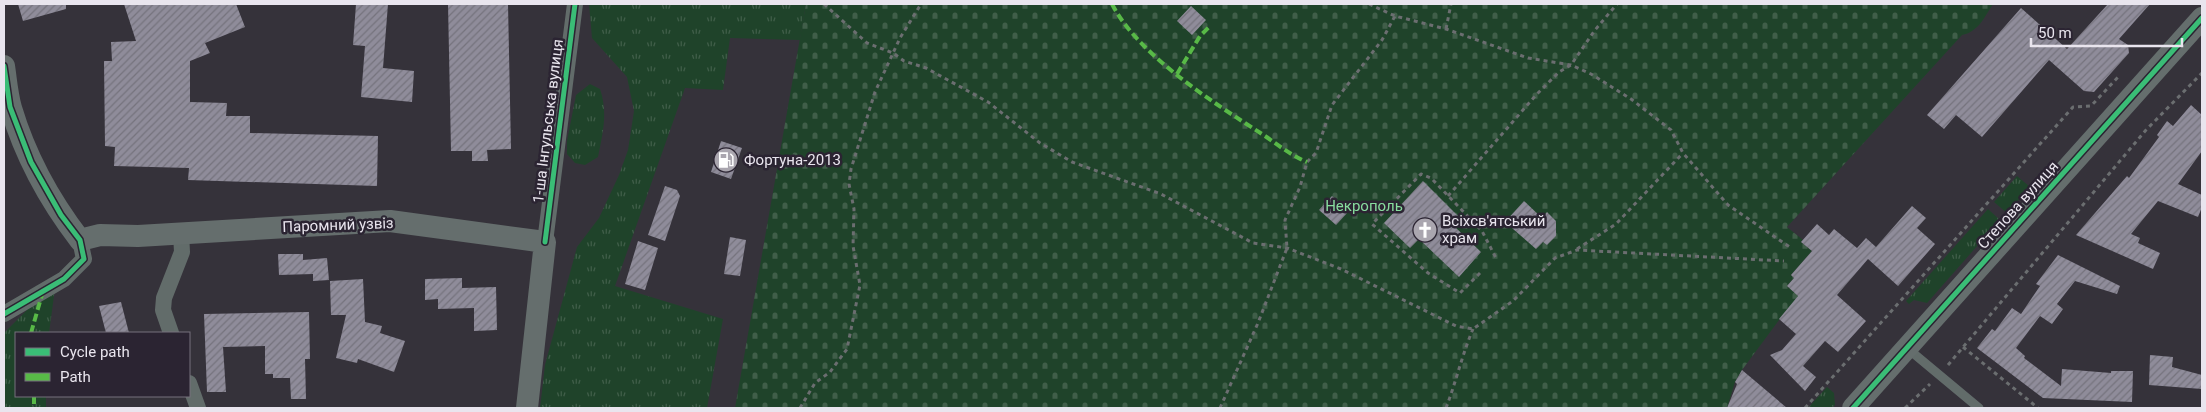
<svg xmlns="http://www.w3.org/2000/svg" width="2206" height="412" viewBox="0 0 2206 412" font-family="Roboto,sans-serif">
<defs>
<pattern id="grass-tufts" width="24" height="20" patternUnits="userSpaceOnUse" patternTransform="scale(1.25)"><rect width="24" height="20" fill="#1f432a"/><path d="M3 7l-1-3M5 7V3M7 7l1-3M15 17l-1-3M17 17v-4M19 17l1-3" fill="none" stroke="#405e49"/></pattern>
<pattern id="cemetery-stones" width="16" height="16" patternUnits="userSpaceOnUse" patternTransform="scale(1.25)"><rect width="16" height="16" fill="#1f432a"/><path d="M2 7V4a2 2 0 0 1 4 0v3zM10 15v-3a2 2 0 0 1 4 0v3z" fill="#405e49"/></pattern>
<pattern id="building-hatch" width="6" height="6" patternUnits="userSpaceOnUse" patternTransform="scale(1.25)"><rect width="6" height="6" fill="#8f8c9a"/><path d="M-1 1l2-2M0 6l6-6M5 7l2-2" fill="none" stroke="#75737d"/></pattern>
</defs>
<rect width="100%" height="100%" fill="#35323a"/>
<path fill="url(#grass-tufts)" d="M589 4H806L800 40 730 38 723 90 685 88 615 286 723 319 707 408H540L545 365 577 247 599 218 619 175 628 150 634 111 627 77 592 38Z
M590 84 600 89C608 112 603 133 598 157L585 165 575 163 567 154V141L576 95Z
M2017 176 2030 187 2007 213 1994 202Z
M1988 209 2000 220 1927 303 1914 300 1909 304 1906 301Z
M56 281 49 333H16V396H46V408H4V333Z
M1827 387 1834 393 1835 405 1832 408H1808Z"/>
<path fill="url(#cemetery-stones)" d="M806 4H1993C1984 18 1978 32 1962 35L1787 227 1803 240 1801 242 1812 251 1791 275 1794 278 1787 286 1815 310 1785 312 1742 370 1735 382 1727 408H735Z"/>
<path fill="url(#building-hatch)" d="M18 4H66V9L23 21Z
M124 4H236L245 27 205 43 210 53 190 61V102L227 103 226 116H250V133L378 136 377 186 188 180 189 168 114 166 115 147 105 146 104 61H112L111 42 136 41Z
M356 4H388L383 68 414 71 412 102 361 97 365 46 353 45Z
M448 4H508L511 149 487 150 488 161H472V151H451Z
M2108 4H2150L2119 39 2128 45 2129 53 2094 92 2084 91 2049 60 1982 137 1956 115 1944 129 1927 115 2021 8 2067 49Z
M1191 6 1206 20 1192 35 1177 21Z
M2191 105 2202 115V151L2178 184 2202 195V207L2198 217 2158 201 2131 234 2140 238 2138 243 2160 253 2153 269 2076 235 2127 176 2129 178 2159 137 2157 135 2167 121 2173 126Z
M721 141 742 148 731 179 711 172Z
M1423 181 1461 219 1454 226 1481 252 1459 277 1419 239 1410 248 1384 223Z
M665 186 677 190 680 196 665 241 648 235Z
M1332 196 1349 211 1336 225 1319 210Z
M1524 201 1542 218 1547 212 1556 221V236L1547 245 1543 242 1536 249 1505 222Z
M1912 206 1926 218 1917 228 1935 244 1898 286 1868 259 1837 295 1866 321 1838 352 1825 341 1803 366 1816 377 1805 391 1770 355 1782 350 1796 334 1779 319 1798 296 1787 286 1794 278 1791 275 1812 251 1801 242 1817 224 1829 235 1834 229 1857 248 1866 238 1876 247Z
M730 237 746 240 740 276 724 274Z
M638 241 658 248 645 290 625 284Z
M278 254H303V260L327 258 329 280 313 281V274L279 275Z
M2058 255 2120 286 2117 294 2075 281 2057 304 2063 309 2052 324 2040 316 2016 348 2025 356 2024 358 2061 386 2062 369 2111 373V371H2133L2132 402 2043 398 1977 348 1992 329 1995 331 2012 308 2021 314 2040 286 2036 284Z
M462 278V288L496 287 497 330 474 331V308L438 309V299L425 300V279Z
M363 279 365 322 382 326 380 333 405 341 394 372 358 359 357 363 336 358 346 315H331L330 281Z
M121 302 129 333H106L99 306Z
M309 312 310 359H305L306 399H291L290 378H273V374H265V346L223 347 226 392H207L204 314Z
M2150 355 2173 357 2172 367 2202 375V389L2149 385Z
M1742 370 1787 408H1727L1737 384 1735 382Z"/>
<g fill="none" stroke-linecap="round" stroke-linejoin="round">
<path stroke="#6b6e70" stroke-width="3" stroke-dasharray="4 4" stroke-linecap="butt" d="M824 4 867 43 893 53 904 61 926 68 988 102 1040 143 1072 162 1161 194 1253 243 1287 248 1341 269 1456 326 1473 329 1513 301 1555 258 1577 250 1784 261
M1369 4 1395 16 1446 29 1528 58 1571 65 1591 74 1631 99 1671 130 1683 153 1728 205 1791 248
M1446 29 1451 4
M1448 196 1537 94 1559 72 1571 65 1595 30 1617 4
M1577 249 1616 224 1683 153
M1480 273 1460 293 1428 273 1372 224 1421 174 1431 178 1482 231 1496 258
M1963 347 2038 408
M1948 365 2146 130 2202 73
M800 408 815 383 830 372 847 349 860 285 853 246 854 209 849 184 851 169 875 92 900 38 921 4
M1220 408 1258 323 1287 248 1285 220 1300 187 1307 162 1316 153 1332 105 1382 40 1395 16
M1446 408C1456 382 1462 355 1473 329
M1805 408 2073 107 2091 106 2120 75
M1905 408 1930 384"/>
<path stroke="#626c6a" stroke-width="9" d="M1907 348 1979 408"/>
<path stroke="#626c6a" stroke-width="16" d="M545 242 575 4
M4 314 64 279 84 259 80 240
M171 333 163 310 164 298 182 252 181 233
M189 383 198 408"/>
<path stroke="#656e6d" stroke-width="22" d="M4 66C6 79 7 94 11 108 25 155 50 201 80 240L100 235 138 236 390 221 545 242 527 408
M1853 408 2202 18"/>
<path stroke="#58b947" stroke-width="4" stroke-dasharray="8 4" stroke-linecap="butt" d="M1112 4C1138 55 1214 103 1262 134 1277 144 1290 155 1307 162
M1177 74 1200 36 1210 26
M31 333 43 291
M34 396V408"/>
<defs>
<path id="cycleway" d="M4 66 10 107 31 162 61 215 80 240 84 259 64 279 4 314
M545 242 575 4
M1853 408 2202 18"/>
</defs>
<use href="#cycleway" stroke="#2b2432" stroke-width="8"/>
<use href="#cycleway" stroke="#3abd76" stroke-width="5"/>
</g>
<defs>
<symbol id="fuel-disc" viewBox="-11 -11 22 22"><circle r="9.5" fill="#aaa6af" stroke="#2b2432"/><path d="M-5.5-6h7V0h2V4h1.3V-2.5L3-4.5l.8-.8L6-3V5H2.5V1h-1V6h-7ZM-4.2-4.7v3.2H.2V-4.7Z" fill="#fff"/></symbol>
<symbol id="church-disc" viewBox="-11 -11 22 22"><circle r="9.5" fill="#aaa6af" stroke="#2b2432"/><path d="M-1.2-6h2.4v3.5h3.3v2.4h-3.3V6h-2.4V-.1h-3.3v-2.4h3.3Z" fill="#fff"/></symbol>
</defs>
<g fill-rule="evenodd">
<use href="#fuel-disc" x="712" y="146" width="28" height="28"/>
<use href="#church-disc" x="1411" y="216" width="28" height="28"/>
</g>
<g text-anchor="middle" stroke-width="5" stroke-linejoin="round" paint-order="stroke">
<g font-size="15" fill="#e9e5ee" stroke="#2b2432">
<text transform="translate(548 121) rotate(-83)" y="5">1-ша Інгульська вулиця</text>
<text transform="translate(2018 205) rotate(-48)" y="5">Степова вулиця</text>
<text transform="translate(338 225) rotate(-2)" y="5">Паромний узвіз</text>
</g>
<g font-size="15" fill="#e9e5ee" stroke="#2b2432" text-anchor="start">
<text x="744" y="165">Фортуна-2013</text>
<text x="1442" y="226">Всіхсв'ятський<tspan x="1442" dy="17">храм</tspan></text>
</g>
<g font-size="15" fill="#88dd9e" stroke="#2b2432">
<text x="1364" y="211">Некрополь</text>
</g>
</g>
<rect width="2206" height="412" fill="none" stroke="#e9e5ee" stroke-width="10"/>
<rect x="15" y="332" width="175" height="65" fill="#2b2432" stroke="#77717d"/>
<rect x="25" y="348" width="25" height="8" fill="#3abd76" stroke="#77717d"/>
<text x="60" y="357" font-size="15" fill="#e9e5ee">Cycle path</text>
<rect x="25" y="373" width="25" height="8" fill="#58b947" stroke="#77717d"/>
<text x="60" y="382" font-size="15" fill="#e9e5ee">Path</text>
<path d="M2031 38v8h151v-8" fill="none" stroke="#e9e5ee" stroke-width="2.5"/>
<text x="2038" y="38" font-size="15" fill="#e9e5ee" stroke="#2b2432" stroke-width="4" paint-order="stroke">50 m</text>
</svg>
